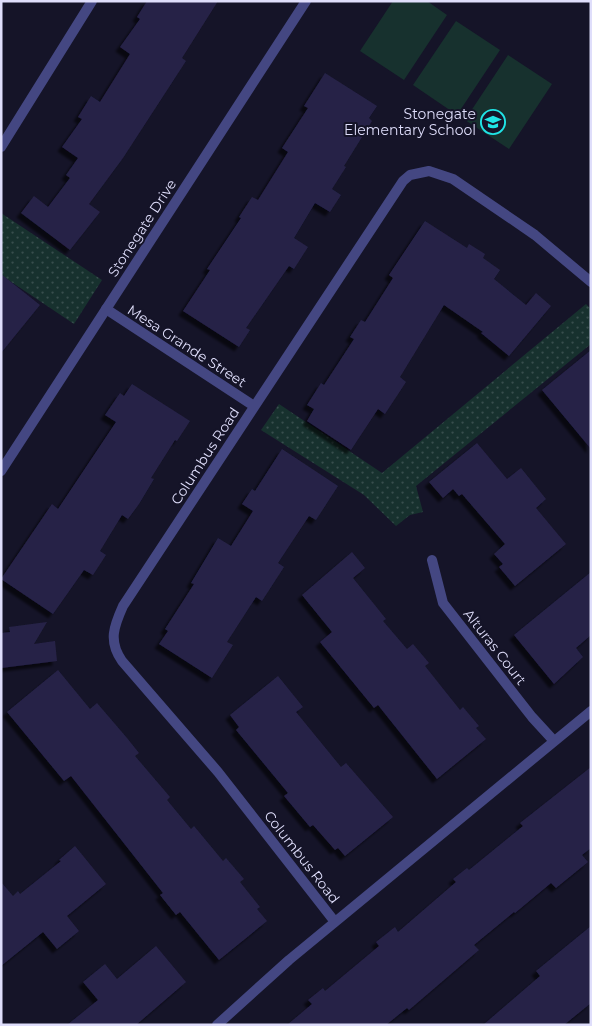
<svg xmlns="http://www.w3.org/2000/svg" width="592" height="1026" viewBox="0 0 592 1026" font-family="Montserrat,sans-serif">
<defs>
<pattern id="park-dots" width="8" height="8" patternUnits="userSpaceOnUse" patternTransform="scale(1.25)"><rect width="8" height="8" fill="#17312e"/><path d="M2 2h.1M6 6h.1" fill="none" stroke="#384e4d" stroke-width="1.8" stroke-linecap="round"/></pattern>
<filter id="shadow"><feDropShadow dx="-4.5" dy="4.5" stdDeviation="1" flood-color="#0009"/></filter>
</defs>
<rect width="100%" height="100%" fill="#151428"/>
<path fill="#17312e" d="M393 1H427L447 15 404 80 360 51Z
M456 21 500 50 457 115 413 85Z
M508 55 552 84 509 149 465 120Z"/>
<path fill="url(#park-dots)" d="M1 213 102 280 74 324 1 275Z
M586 304 591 309V344L416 486 423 512 410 515 396 526 364 495 261 430 279 404 382 473Z"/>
<path fill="#262247" filter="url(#shadow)" d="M147 1H218L182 58 186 61 123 158 89 204 100 212 70 250 21 213 34 196 48 207 70 178 66 175 78 158 62 147 82 119 78 117 91 96 100 102 130 54 120 47 140 19 137 17Z
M325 73 377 106 369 118 372 121 344 166 346 167 332 189 341 195 330 212 315 203 294 238 308 247 294 269 289 266 246 328 250 330 239 347 183 311 210 270 207 269 241 218 239 217 252 197 258 200 288 152 282 148 308 108 304 106Z
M425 221 467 248 469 244 485 254 483 258 500 270 494 279 526 305 536 293 551 306 509 356 481 333 483 332 444 305 400 377 406 382 385 414 378 409 351 450 307 421 314 409 307 405 321 383 324 385 354 339 350 337 361 320 365 322 393 278 389 275Z
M1 274 40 305 1 353Z
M591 350V449L542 390Z
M132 384 190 421 177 441 175 440 151 478 154 479 139 504 128 519 122 515 100 551 106 555 93 575 84 570 53 614 1 579 52 504 58 509 116 422 105 415 120 393 124 396Z
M477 443 507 479 521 468 546 499 536 508 566 544 515 586 499 567 503 564 494 554 505 544 462 494 459 496 453 489 443 498 429 482Z
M282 449 338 486 316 520 309 516 278 563 284 567 262 601 256 597 227 642 233 645 212 678 159 644 168 631 165 629 194 584 191 583 218 538 231 546 253 511 242 504 252 489 255 491Z
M352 552 365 568 353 578 386 619 383 621 407 649 413 644 429 663 425 666 460 710 463 707 479 726 476 728 486 739 437 779 378 705 374 708 320 642 332 632 302 595Z
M591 572V635L576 648 583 657 554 684 514 635Z
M47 622 34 644 55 641 57 661 1 668V633L10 632 9 627Z
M58 670 90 709 97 703 127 738 139 753 135 756 170 797 167 800 191 829 194 826 223 861 226 858 244 879 240 882 260 907 257 909 267 921 219 960 180 912 176 915 160 895 163 893 71 776 64 781 7 712Z
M278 676 303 707 296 712 341 767 346 763 393 817 345 856 338 848 335 850 313 825 310 827 284 796 288 793 236 730 239 727 230 715Z
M591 767V848L582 855 588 862 556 888 551 883 515 913 514 912 474 945 479 950 409 1010 407 1008 386 1025H287L312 1004 308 1000 323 988 325 991 379 946 376 942 395 927 398 932 456 882 453 879 467 868 469 870 523 826 520 823Z
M75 846 106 884 67 916 79 931 57 949 43 932 1 966V882L13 896 18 891 20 894 61 861 59 860Z
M591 926V1003L564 1025H483L540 976 536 971Z
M156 946 186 982 136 1025H67L98 1000 83 982 105 964 117 979Z"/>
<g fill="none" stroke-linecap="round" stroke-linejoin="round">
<path stroke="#444782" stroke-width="10" d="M1 147 92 1
M106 309 254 406
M432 560 443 603 532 717 554 741
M335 922 218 772 122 661C108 641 114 626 123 606L403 181 410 175 429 171 453 179 535 235 591 282
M217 1025 289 960 591 711"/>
<path stroke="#444782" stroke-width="10" d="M1 471 306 1"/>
</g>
<defs>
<symbol id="school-ring" viewBox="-11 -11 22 22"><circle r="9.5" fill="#151428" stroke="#20e4e6" stroke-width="1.5"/><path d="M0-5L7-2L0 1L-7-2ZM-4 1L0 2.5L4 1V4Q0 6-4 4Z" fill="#20e4e6"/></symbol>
</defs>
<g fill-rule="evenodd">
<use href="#school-ring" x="479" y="108" width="28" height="28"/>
</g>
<g text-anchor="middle" stroke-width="4" stroke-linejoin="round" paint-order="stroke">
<g font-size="14" fill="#dfdefb" stroke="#151428" text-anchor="end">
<text x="476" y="119">Stonegate<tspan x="476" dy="16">Elementary School</tspan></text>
</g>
<g font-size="14" fill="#dfdefb" stroke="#151428">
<text transform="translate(142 228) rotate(-57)" y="5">Stonegate Drive</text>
<text transform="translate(187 346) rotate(33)" y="5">Mesa Grande Street</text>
<text transform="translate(205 456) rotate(-57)" y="5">Columbus Road</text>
<text transform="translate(495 647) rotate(52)" y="5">Alturas Court</text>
<text transform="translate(302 857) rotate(52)" y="5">Columbus Road</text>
</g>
</g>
<rect width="592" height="1026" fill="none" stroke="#dfdefb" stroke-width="5"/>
</svg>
